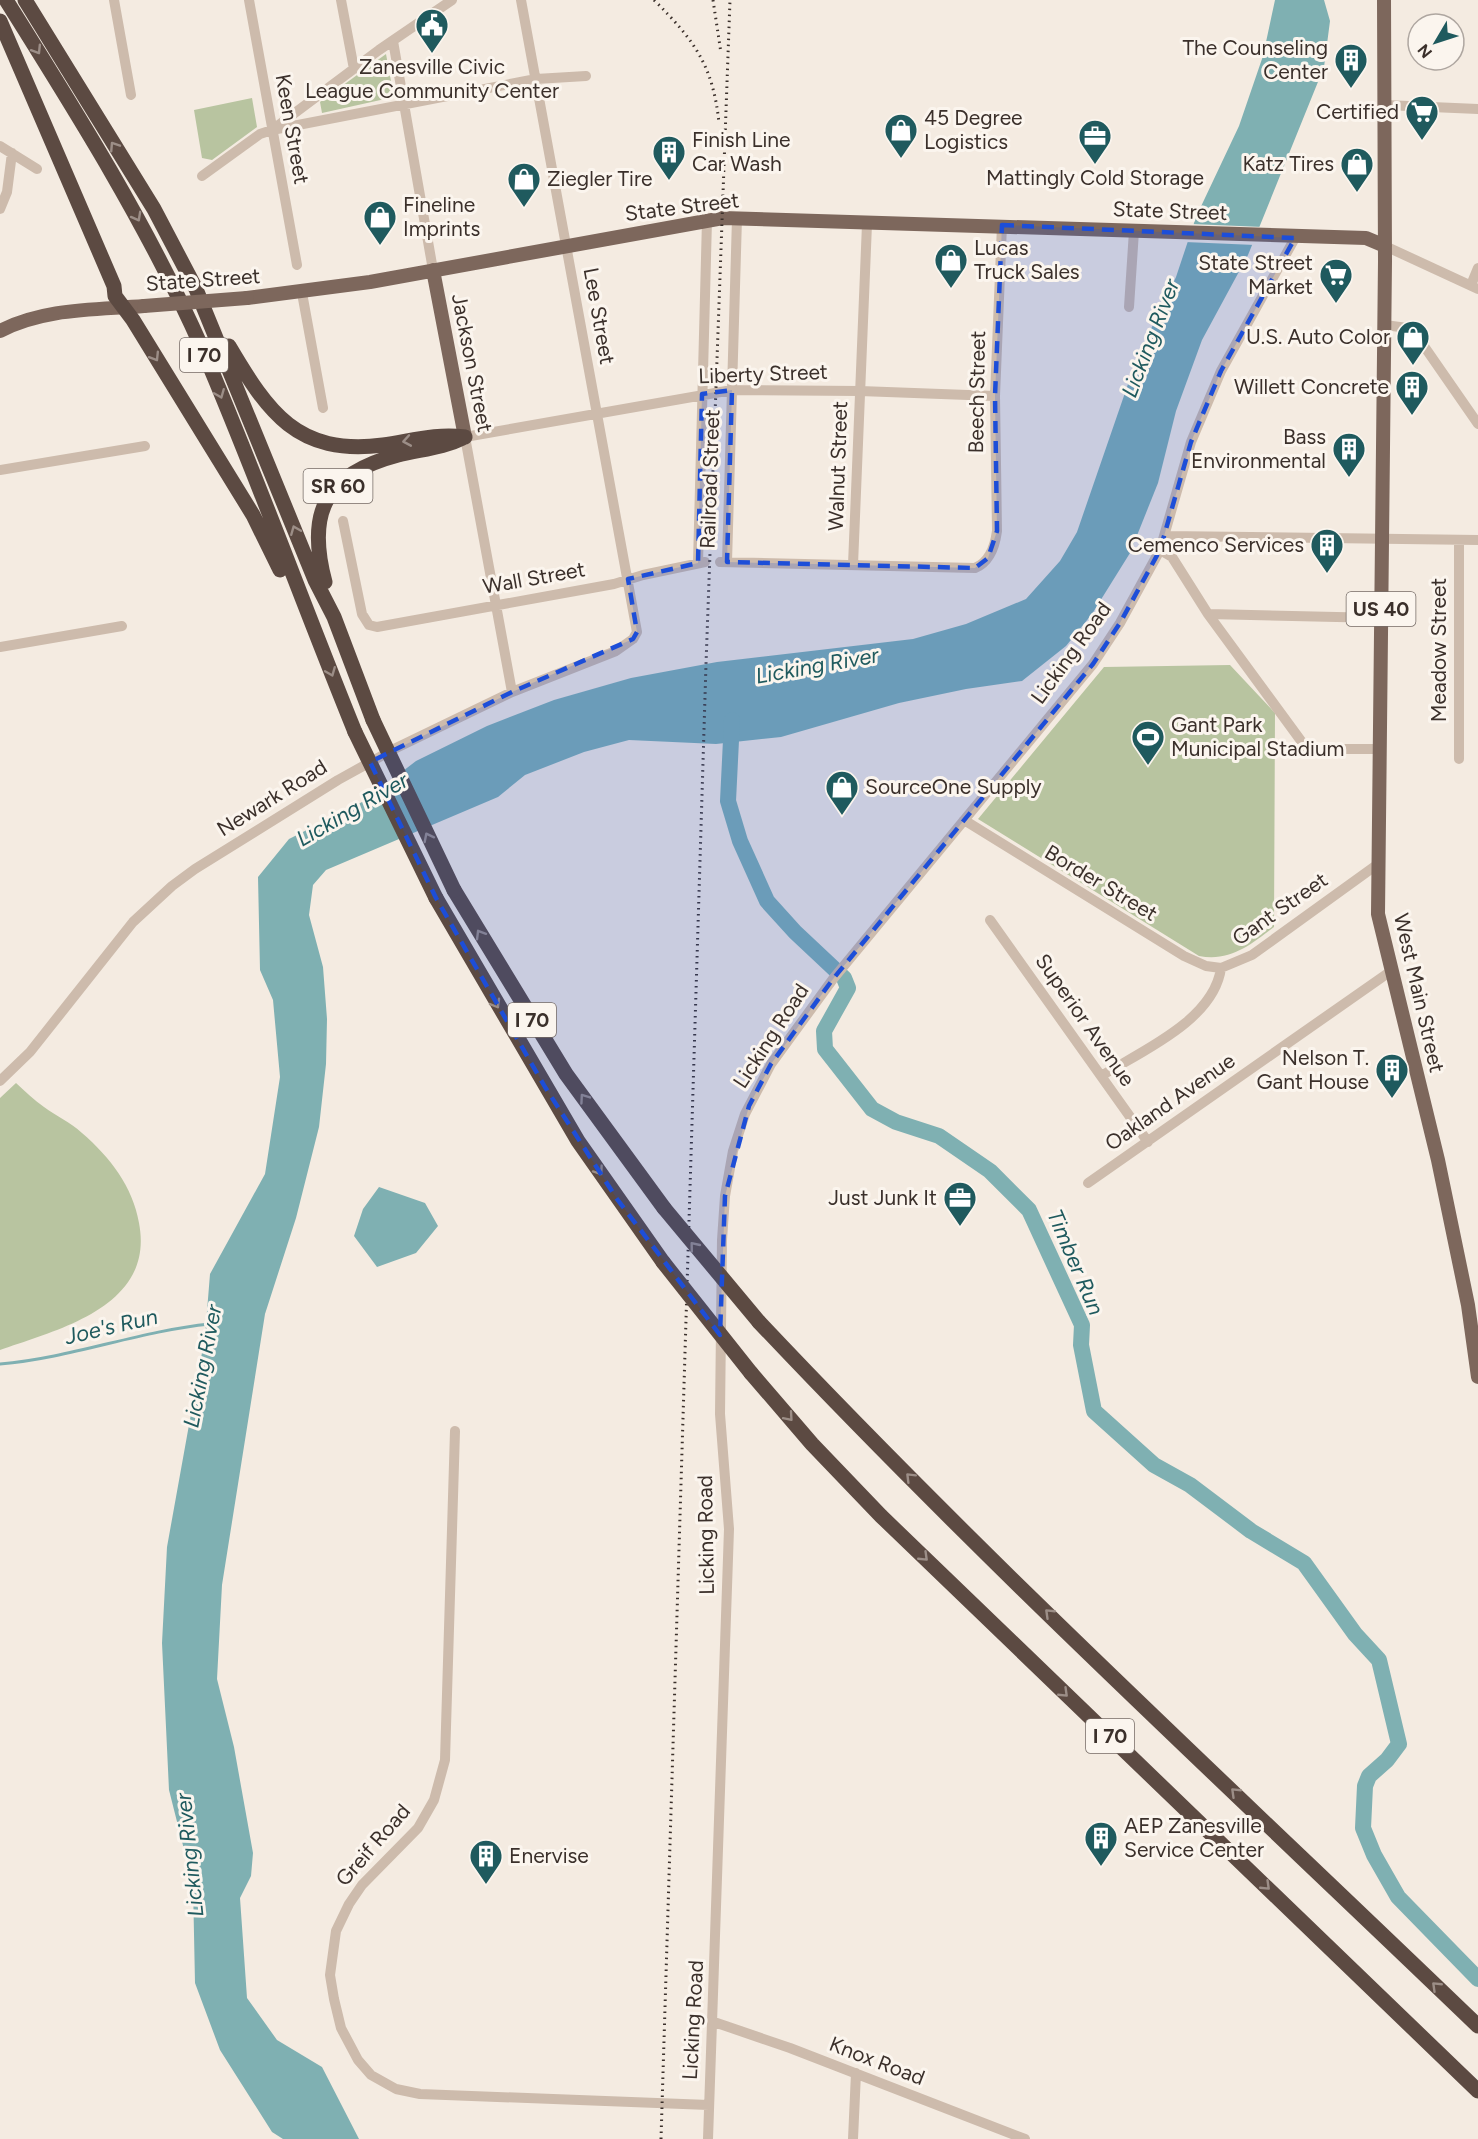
<svg xmlns="http://www.w3.org/2000/svg" width="1478" height="2139" viewBox="0 0 1478 2139" font-family="Figtree,sans-serif">
<rect width="100%" height="100%" fill="#f4ebe1"/>
<path fill="#b8c4a0" d="M386 54 394 97 322 113 320 102Z
M252 98 257 127 212 160 202 158 194 110Z
M1230 665 1275 713 1274 927C1250 945 1230 962 1199 956L978 819 1104 667Z
M16 1083C25 1091 34 1100 44 1107 56 1116 70 1122 82 1133 110 1157 133 1187 139 1223 155 1306 60 1329 0 1350V1098Z"/>
<path fill="#7fb0b2" d="M1275 0H1324L1330 21 1324 67 1248 255 1202 340 1176 411 1158 483 1130 553 1092 614 1066 646 1022 681 966 689 899 703 781 737 716 744 629 740 584 752 525 775 498 797 326 870 313 885 309 915 323 967 327 1019 326 1064 319 1127 296 1218 265 1314 222 1585 217 1679 234 1747 253 1853 251 1876 240 1898 247 1998 277 2040 322 2067 359 2139H283L272 2132 220 2050 195 1983 193 1885 169 1790 162 1643 167 1547 205 1336 210 1274 265 1174 280 1077 273 1000 260 970 258 877 289 839 364 801 416 761 487 726 554 700 631 678 717 662 913 639 966 624 1026 599 1060 561 1077 532 1137 358 1176 277 1196 217 1239 126 1263 56Z
M379 1187 425 1203 438 1226 416 1253 377 1267 354 1236 363 1209Z"/>
<path fill="#f4ebe1" d="M1191 224 1263 227 1255 245 1185 242Z"/>
<g fill="none" stroke-linecap="round" stroke-linejoin="round">
<path stroke="#7fb0b2" stroke-width="3" d="M0 1364C71 1358 139 1331 210 1324"/>
<path stroke="#7fb0b2" stroke-width="16" d="M732 720 728 801 740 841 767 901 795 932 844 978 848 988 824 1031 825 1049 872 1109 896 1122 939 1136 990 1171 1029 1210 1082 1325 1081 1345 1094 1411 1154 1465 1190 1485 1251 1531 1304 1563 1355 1634 1379 1660 1399 1744 1387 1760 1369 1776 1365 1786 1363 1828 1374 1855 1398 1897 1478 1979"/>
<path stroke="#cdbbac" stroke-width="10" d="M114 0 131 95
M249 0 297 265
M341 0 354 69
M393 41 433 270
M1385 105 1478 109
M272 130 536 79 586 76
M0 146 37 169
M202 176 260 134 272 130 379 50 452 0
M0 209 7 192 12 153
M1385 246 1478 289
M1471 285 1478 268
M302 293 323 408
M1129 307 1134 231
M1385 325 1407 328 1417 336 1478 424
M0 470 145 446
M343 521 362 614 369 625 377 627 614 584 643 575 705 562
M1165 536 1478 540
M1160 550 1172 557 1208 614 1307 749H1379
M720 562 975 568C990 562 995 546 997 531L995 396 1002 225
M727 562 737 218
M698 563 707 220
M853 565 867 224
M1208 614 1381 618
M0 647 122 626
M512 692 465 437 732 390 860 391 995 396
M1459 759V540
M964 820 1184 956 1206 966 1221 968
M990 920 1148 1142
M1101 1076C1142 1051 1214 1020 1221 968L1252 955 1378 864
M0 1081 30 1052 133 922 172 886 195 869 338 780 394 749 512 692 616 651 633 639 637 632 521 0
M1088 1183 1391 971
M455 1431 445 1760 434 1800 418 1828 362 1885 349 1904 336 1931 330 1975 334 1999 341 2028 358 2060 371 2075 396 2089 420 2094 709 2105
M714 2022 790 2048 1025 2139
M708 2139 729 1529 720 1414 722 1240 725 1196 733 1151 745 1114 771 1064 833 979 1093 664 1120 623 1160 550 1191 442 1221 371 1295 238
M853 2139 856 2073"/>
<path stroke="#7d675c" stroke-width="14" d="M1384 0 1385 261 1378 914 1438 1160 1468 1305 1478 1377
M433 270 465 437
M247 298 370 282 723 218 1366 238 1385 246
M0 331C44 308 95 310 144 306"/>
<path stroke="#5c4a42" stroke-width="15" d="M6 0C77 113 148 226 202 348 256 474 303 604 355 732
M25 0 154 209 196 289 315 580 334 617 373 720
M0 21 114 286 115 296 133 320 253 515 280 570
M229 346C268 412 297 456 383 445 411 441 436 433 465 437
M325 582C306 511 326 474 398 455 422 449 443 448 465 437
M454 890 566 1074 664 1208
M436 898 578 1141 663 1262
M759 1322C989 1566 1237 1794 1478 2026
M751 1373 812 1444 881 1516 1478 2091"/>
<path stroke="#3b302b" stroke-width="3" stroke-dasharray="1.5 4.5" stroke-linecap="butt" d="M654 0C694 40 713 65 719 123
M713 0 721 53
M661 2139 706 664 730 0"/>
<path stroke="#7d675c" stroke-width="14" d="M144 306 247 298"/>
<path stroke="#5c4a42" stroke-width="15" d="M373 720 454 890
M355 732 436 898
M664 1208 759 1322
M663 1262 751 1373"/>
</g>
<defs><path id="oneway-chevron" d="M-2-3.5L2.5 0L-2 3.5" fill="none" stroke-width="1.6" stroke-linecap="round" stroke-linejoin="round" transform="scale(1.5)"/></defs>
<g stroke="#9c8e87">
<use href="#oneway-chevron" transform="translate(37 50) rotate(58)"/>
<use href="#oneway-chevron" transform="translate(114 146) rotate(-123)"/>
<use href="#oneway-chevron" transform="translate(137 217) rotate(61)"/>
<use href="#oneway-chevron" transform="translate(155 357) rotate(58)"/>
<use href="#oneway-chevron" transform="translate(220 394) rotate(68)"/>
<use href="#oneway-chevron" transform="translate(407 441) rotate(170)"/>
<use href="#oneway-chevron" transform="translate(295 530) rotate(-112)"/>
<use href="#oneway-chevron" transform="translate(331 672) rotate(68)"/>
<use href="#oneway-chevron" transform="translate(428 837) rotate(-117)"/>
<use href="#oneway-chevron" transform="translate(480 934) rotate(-121)"/>
<use href="#oneway-chevron" transform="translate(496 1004) rotate(60)"/>
<use href="#oneway-chevron" transform="translate(584 1098) rotate(-125)"/>
<use href="#oneway-chevron" transform="translate(599 1171) rotate(56)"/>
<use href="#oneway-chevron" transform="translate(694 1246) rotate(-129)"/>
<use href="#oneway-chevron" transform="translate(789 1417) rotate(49)"/>
<use href="#oneway-chevron" transform="translate(910 1477) rotate(-135)"/>
<use href="#oneway-chevron" transform="translate(924 1557) rotate(44)"/>
<use href="#oneway-chevron" transform="translate(1049 1613) rotate(-136)"/>
<use href="#oneway-chevron" transform="translate(1064 1693) rotate(44)"/>
<use href="#oneway-chevron" transform="translate(1235 1792) rotate(-136)"/>
<use href="#oneway-chevron" transform="translate(1266 1886) rotate(44)"/>
<use href="#oneway-chevron" transform="translate(1436 1986) rotate(-136)"/>
</g>
<path fill="#1d4ed8" fill-opacity="0.2" stroke="#1d4ed8" stroke-width="4.5" stroke-dasharray="12 8" stroke-linejoin="round" d="M1002 225 1295 238 1221 371 1191 442 1160 550 1120 623 1093 664 833 979 771 1064 749 1106 725 1196 720 1335 617 1199 545 1087 436 898 370 762 512 692 633 639 637 632 628 579 698 563 702 394 732 390 727 562 975 568 988 558 997 531 995 396Z"/>
<defs>
<symbol id="civic-pin" viewBox="-11 -11 22 30"><path d="M0 17L-7.5 6A9.5 9.5 0 1 1 7.5 6Z" fill="#1f5a5e" stroke="#fbf5ee"/><path d="M-.6-6.5H3V-4.5H.6V-3L4-1V1h2V6H-6V1h2V-1L-.6-3ZM-1.2 2.5V6h2.4V2.5Z" fill="#fff"/></symbol>
<symbol id="building-pin" viewBox="-11 -11 22 30"><path d="M0 17L-7.5 6A9.5 9.5 0 1 1 7.5 6Z" fill="#1f5a5e" stroke="#fbf5ee"/><path d="M-4-6H4V6H1V3H-1V6H-4ZM-2.5-4.3h1.7v1.8h-1.7ZM.8-4.3h1.7v1.8H.8ZM-2.5-1h1.7V.8h-1.7ZM.8-1h1.7V.8H.8Z" fill="#fff"/></symbol>
<symbol id="supermarket-pin" viewBox="-11 -11 22 30"><path d="M0 17L-7.5 6A9.5 9.5 0 1 1 7.5 6Z" fill="#1f5a5e" stroke="#fbf5ee"/><path d="M-6-5.5h2.5l.6 2H6L4.5 2H-2.5L-4.4-4H-6ZM-1.5 3.2a1.3 1.3 0 1 0 .1 0ZM3 3.2a1.3 1.3 0 1 0 .1 0Z" fill="#fff"/></symbol>
<symbol id="shop-pin" viewBox="-11 -11 22 30"><path d="M0 17L-7.5 6A9.5 9.5 0 1 1 7.5 6Z" fill="#1f5a5e" stroke="#fbf5ee"/><path d="M-5-2.5h2.3a2.7 3.5 0 0 1 5.4 0H5L5.5 6h-11ZM-1.5-2.5h3a1.5 2.3 0 0 0-3 0Z" fill="#fff"/></symbol>
<symbol id="office-pin" viewBox="-11 -11 22 30"><path d="M0 17L-7.5 6A9.5 9.5 0 1 1 7.5 6Z" fill="#1f5a5e" stroke="#fbf5ee"/><path d="M-6-3h4V-5.5h4V-3h4V5H-6ZM-1-4.5V-3h2v-1.5ZM-6 0V1H6V0Z" fill="#fff"/></symbol>
<symbol id="stadium-pin" viewBox="-11 -11 22 30"><path d="M0 17L-7.5 6A9.5 9.5 0 1 1 7.5 6Z" fill="#1f5a5e" stroke="#fbf5ee"/><path d="M0-5a6.5 5 0 1 0 0 10a6.5 5 0 1 0 0-10ZM-3.5-1.8h7v3.6h-7Z" fill="#fff"/></symbol>
</defs>
<g fill-rule="evenodd">
<use href="#civic-pin" x="413" y="6" width="38" height="52"/>
<use href="#building-pin" x="1332" y="41" width="38" height="52"/>
<use href="#supermarket-pin" x="1403" y="93" width="38" height="52"/>
<use href="#shop-pin" x="882" y="111" width="38" height="52"/>
<use href="#office-pin" x="1076" y="117" width="38" height="52"/>
<use href="#building-pin" x="650" y="133" width="38" height="52"/>
<use href="#shop-pin" x="1338" y="145" width="38" height="52"/>
<use href="#shop-pin" x="505" y="160" width="38" height="52"/>
<use href="#shop-pin" x="361" y="198" width="38" height="52"/>
<use href="#shop-pin" x="932" y="241" width="38" height="52"/>
<use href="#supermarket-pin" x="1317" y="256" width="38" height="52"/>
<use href="#shop-pin" x="1394" y="318" width="38" height="52"/>
<use href="#building-pin" x="1393" y="368" width="38" height="52"/>
<use href="#building-pin" x="1330" y="430" width="38" height="52"/>
<use href="#building-pin" x="1308" y="526" width="38" height="52"/>
<use href="#stadium-pin" x="1129" y="718" width="38" height="52"/>
<use href="#shop-pin" x="823" y="768" width="38" height="52"/>
<use href="#building-pin" x="1373" y="1051" width="38" height="52"/>
<use href="#office-pin" x="941" y="1179" width="38" height="52"/>
<use href="#building-pin" x="1082" y="1819" width="38" height="52"/>
<use href="#building-pin" x="467" y="1837" width="38" height="52"/>
</g>
<g text-anchor="middle" stroke-width="6" stroke-linejoin="round" paint-order="stroke">
<g fill="#fbf5ee" stroke="#756b66" stroke-width="1.5">
<rect x="180" y="338" width="48" height="34" rx="4.5"/>
<rect x="303.5" y="469" width="69" height="34" rx="4.5"/>
<rect x="1346.5" y="592" width="69" height="34" rx="4.5"/>
<rect x="508" y="1003" width="48" height="34" rx="4.5"/>
<rect x="1086" y="1719" width="48" height="34" rx="4.5"/>
</g>
<g font-size="20" font-weight="bold" fill="#3b302b">
<text x="204" y="362">I 70</text>
<text x="338" y="493">SR 60</text>
<text x="1381" y="616">US 40</text>
<text x="532" y="1027">I 70</text>
<text x="1110" y="1743">I 70</text>
</g>
<g font-size="21" fill="#3b302b" stroke="#fbf5ee" text-anchor="end">
<text x="1328" y="55">The Counseling<tspan x="1328" dy="24">Center</tspan></text>
<text x="432" y="74" text-anchor="middle">Zanesville Civic<tspan x="432" dy="24">League Community Center</tspan></text>
<text x="1399" y="119">Certified</text>
<text x="924" y="125" text-anchor="start">45 Degree<tspan x="924" dy="24">Logistics</tspan></text>
<text x="692" y="147" text-anchor="start">Finish Line<tspan x="692" dy="24">Car Wash</tspan></text>
<text x="1334" y="171">Katz Tires</text>
<text x="1095" y="185" text-anchor="middle">Mattingly Cold Storage</text>
<text x="547" y="186" text-anchor="start">Ziegler Tire</text>
<text x="403" y="212" text-anchor="start">Fineline<tspan x="403" dy="24">Imprints</tspan></text>
<text x="974" y="255" text-anchor="start">Lucas<tspan x="974" dy="24">Truck Sales</tspan></text>
<text x="1313" y="270">State Street<tspan x="1313" dy="24">Market</tspan></text>
<text x="1390" y="344">U.S. Auto Color</text>
<text x="1389" y="394">Willett Concrete</text>
<text x="1326" y="444">Bass<tspan x="1326" dy="24">Environmental</tspan></text>
<text x="1304" y="552">Cemenco Services</text>
<text x="1171" y="732" text-anchor="start">Gant Park<tspan x="1171" dy="24">Municipal Stadium</tspan></text>
<text x="865" y="794" text-anchor="start">SourceOne Supply</text>
<text x="1369" y="1065">Nelson T.<tspan x="1369" dy="24">Gant House</tspan></text>
<text x="937" y="1205">Just Junk It</text>
<text x="1124" y="1833" text-anchor="start">AEP Zanesville<tspan x="1124" dy="24">Service Center</tspan></text>
<text x="509" y="1863" text-anchor="start">Enervise</text>
</g>
<g font-size="21" fill="#3b302b" stroke="#fbf5ee">
<text transform="translate(292 129) rotate(80)" y="7">Keen Street</text>
<text transform="translate(682 207) rotate(-7)" y="7">State Street</text>
<text transform="translate(1170 211) rotate(2)" y="7">State Street</text>
<text transform="translate(203 280) rotate(-4)" y="7">State Street</text>
<text transform="translate(599 316) rotate(80)" y="7">Lee Street</text>
<text transform="translate(472 363) rotate(79)" y="7">Jackson Street</text>
<text transform="translate(763 374) rotate(-2)" y="7">Liberty Street</text>
<text transform="translate(977 392) rotate(-89)" y="7">Beech Street</text>
<text transform="translate(838 466) rotate(-88)" y="7">Walnut Street</text>
<text transform="translate(710 479) rotate(-88)" y="7">Railroad Street</text>
<text transform="translate(534 578) rotate(-10)" y="7">Wall Street</text>
<text transform="translate(1439 650) rotate(-90)" y="7">Meadow Street</text>
<text transform="translate(1071 653) rotate(-54)" y="7">Licking Road</text>
<text transform="translate(272 798) rotate(-32)" y="7">Newark Road</text>
<text transform="translate(1101 883) rotate(31)" y="7">Border Street</text>
<text transform="translate(1280 909) rotate(-35)" y="7">Gant Street</text>
<text transform="translate(1419 993) rotate(77)" y="7">West Main Street</text>
<text transform="translate(1085 1020) rotate(55)" y="7">Superior Avenue</text>
<text transform="translate(771 1036) rotate(-57)" y="7">Licking Road</text>
<text transform="translate(1170 1102) rotate(-35)" y="7">Oakland Avenue</text>
<text transform="translate(706 1535) rotate(-91)" y="7">Licking Road</text>
<text transform="translate(373 1845) rotate(-49)" y="7">Greif Road</text>
<text transform="translate(693 2020) rotate(-87)" y="7">Licking Road</text>
<text transform="translate(877 2061) rotate(21)" y="7">Knox Road</text>
</g>
<g font-size="22" font-style="italic" fill="#1f5a5e" stroke="#fbf5ee">
<text transform="translate(1150 338) rotate(-69)" y="8">Licking River</text>
<text transform="translate(817 665) rotate(-10)" y="8">Licking River</text>
<text transform="translate(352 809) rotate(-30)" y="8">Licking River</text>
<text transform="translate(1076 1262) rotate(67)" y="8">Timber Run</text>
<text transform="translate(111 1326) rotate(-13)" y="8">Joe's Run</text>
<text transform="translate(202 1366) rotate(-79)" y="8">Licking River</text>
<text transform="translate(189 1855) rotate(-96)" y="8">Licking River</text>
</g>
</g>
<g transform="translate(1436 42) rotate(231)"><circle r="28" fill="#fbf5ee" stroke="#aea6a0" stroke-width="1.5"/>
<path d="M0-4.5L10 22L0 15L-10 22Z" fill="#1f5a5e"/>
<text y="-9" font-size="16" font-weight="bold" text-anchor="middle" fill="#3b302b">N</text>
</g>
</svg>
